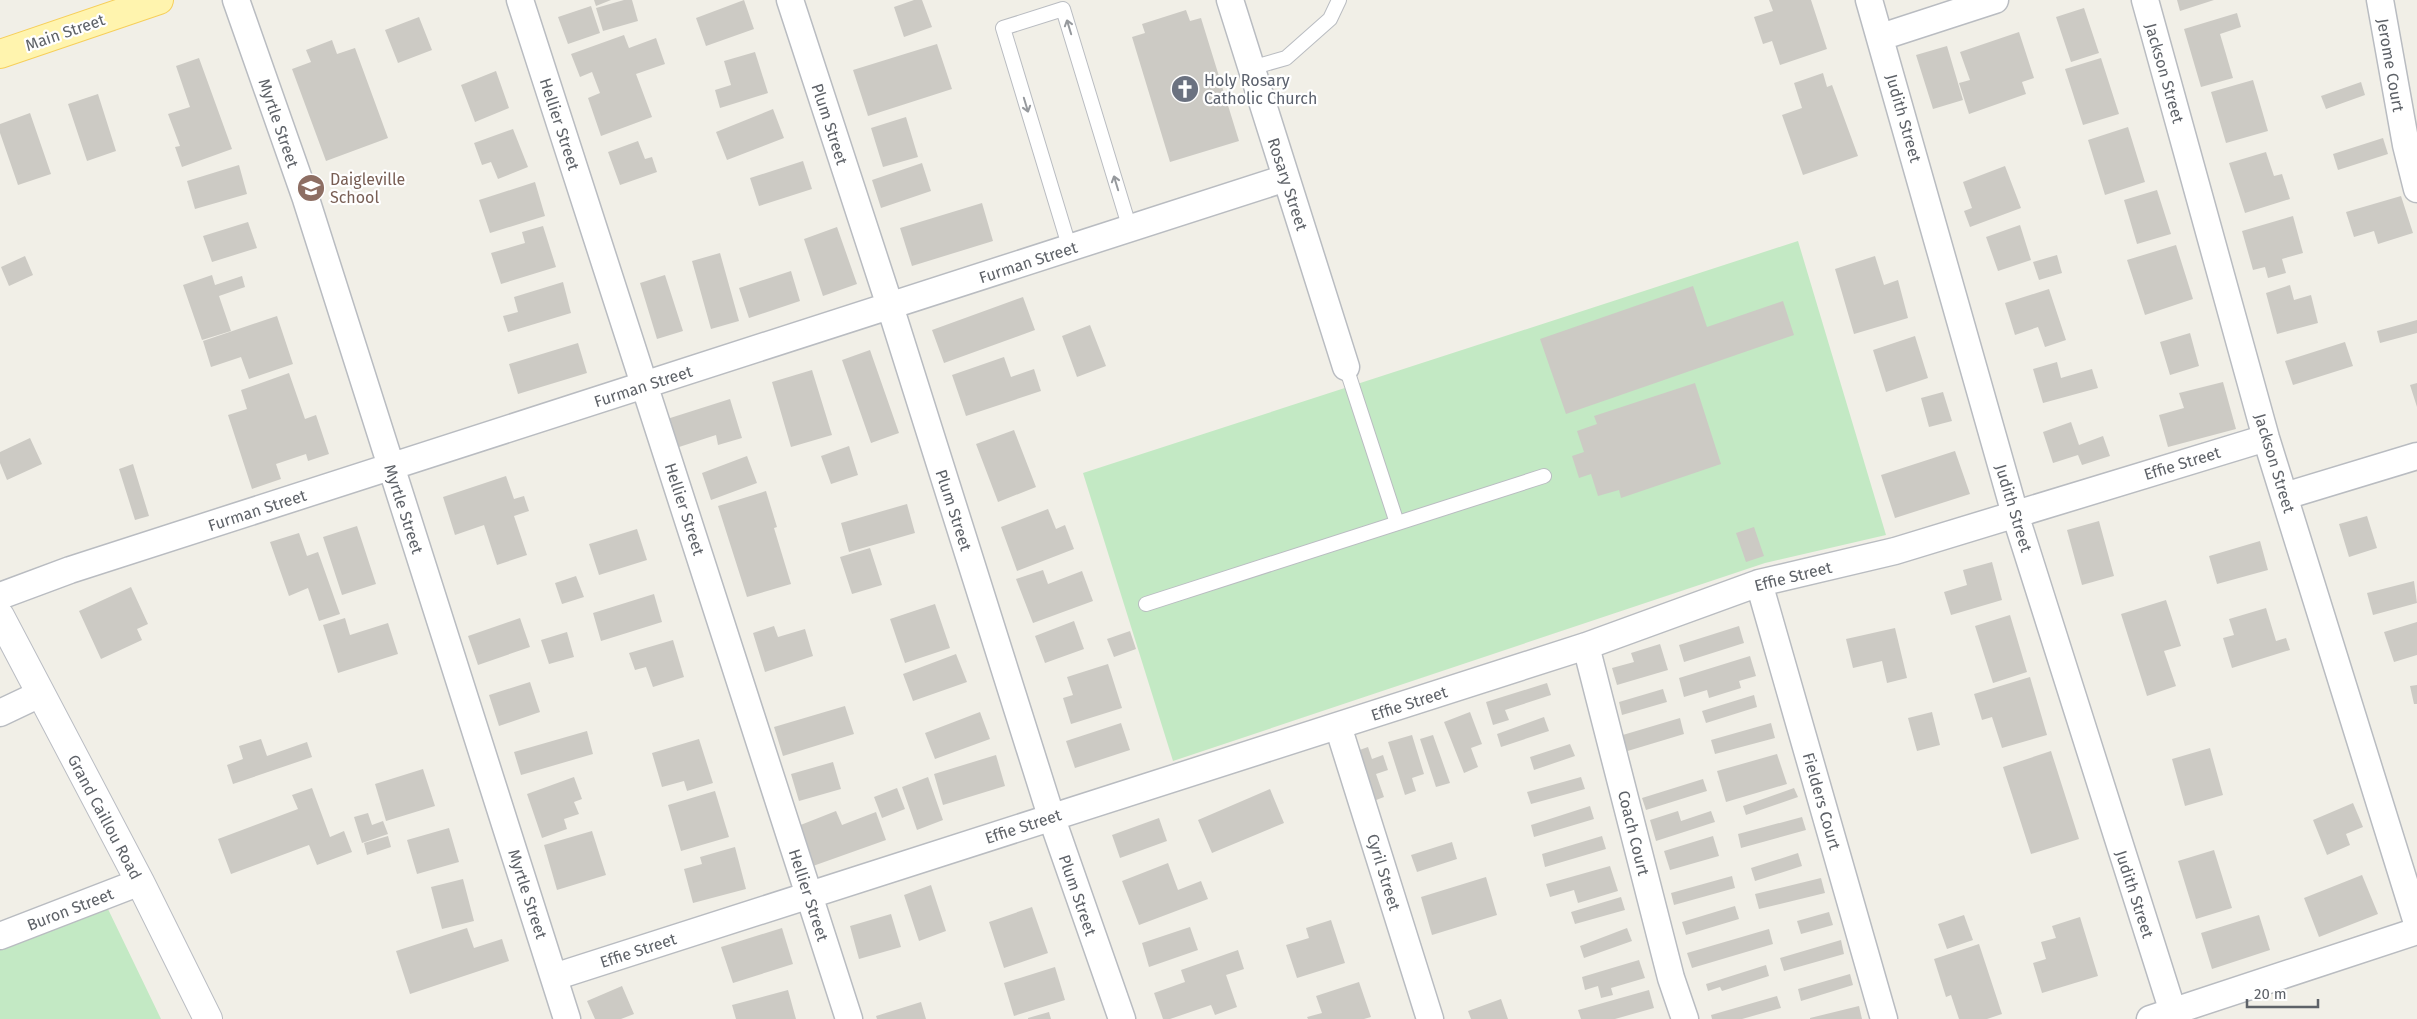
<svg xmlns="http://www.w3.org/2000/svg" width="2417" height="1019" viewBox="0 0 2417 1019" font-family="'Fira Sans',sans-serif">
<rect width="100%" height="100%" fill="#f1efe7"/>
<path fill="#c3e9c4" d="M1798 241 1886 535 1765 563 1173 761 1083 473Z
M107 907 161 1019H0V948Z"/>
<path fill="#cccac4" d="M594 0H611L596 6Z
M624 0H632L638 21 603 31 596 8Z
M744 0 754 29 706 46 696 18Z
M914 0H922L932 27 904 37 894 7Z
M1769 0H1811L1827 49 1780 65 1772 41 1763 44 1754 17 1773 11Z
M2177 0H2214L2180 11Z
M591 6 600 33 568 44 558 17Z
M2084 8 2099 53 2071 62 2056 17Z
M1186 10 1190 21 1201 18 1239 141 1170 162 1132 37 1145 33 1142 24Z
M2237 13 2241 27 2220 34 2233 78 2201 87 2184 29Z
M419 17 432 50 398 63 385 30Z
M2019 32 2034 78 2022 82 2026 94 1969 114 1959 83 1970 80 1960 52Z
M624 35 629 48 656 38 665 64 636 74 652 117 601 136 588 98 600 93 592 72 580 77 571 54Z
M332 40 337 54 355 48 388 138 326 161 292 69 311 62 306 50Z
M937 44 952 89 868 116 853 70Z
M1947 46 1963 100 1933 109 1916 55Z
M755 52 768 93 720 108 715 90 731 85 724 61Z
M199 58 232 149 182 167 175 147 180 146 168 114 190 107 176 66Z
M2101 58 2119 114 2083 125 2065 69Z
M496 71 509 108 475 122 461 85Z
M1823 73 1827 87 1832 85 1858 156 1803 175 1782 115 1802 108 1794 83Z
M2253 80 2268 131 2226 143 2211 92Z
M2361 82 2365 95 2326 109 2321 96Z
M98 94 116 151 87 161 68 104Z
M773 109 784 138 727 160 716 132Z
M30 113 51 174 18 185 0 133V124Z
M906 117 918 157 883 167 871 128Z
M2128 127 2145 182 2105 195 2088 140Z
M513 129 528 167 498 179 491 162 482 165 474 143Z
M2383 138 2388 154 2338 170 2333 154Z
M638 141 645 159 652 157 657 172 620 185 608 152Z
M2266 152 2274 176 2282 174 2290 199 2245 213 2229 163Z
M803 161 812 189 759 206 750 178Z
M922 163 931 191 881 208 872 180Z
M239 165 247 194 195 209 187 181Z
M2005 166 2021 208 1970 227 1964 211 1972 208 1963 182Z
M535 182 545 216 490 233 479 200Z
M2157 190 2171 234 2137 244 2124 200Z
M2401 196 2413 233 2378 244 2374 231 2354 237 2346 212Z
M982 203 993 241 912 266 900 228Z
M2293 216 2303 253 2282 259 2286 273 2268 278 2265 267 2253 270 2242 231Z
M248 222 257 248 212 262 203 236Z
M2020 225 2031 260 1998 271 1986 237Z
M543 226 556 267 501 284 491 253 525 243 522 232Z
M837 227 857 284 823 296 804 239Z
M2176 245 2193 299 2145 315 2127 260Z
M720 253 739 321 711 329 692 261Z
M2057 255 2062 273 2039 280 2033 262Z
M25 256 33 275 9 286 1 267Z
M1875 256 1884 285 1898 280 1908 318 1854 334 1835 269Z
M791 271 800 301 749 318 739 288Z
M212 275 215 285 242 276 245 287 219 296 231 331 202 340 183 285Z
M665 275 683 331 657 339 640 283Z
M563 282 571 313 508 332 503 316 518 312 514 297Z
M2290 285 2294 300 2311 295 2318 323 2277 334 2266 293Z
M1693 286 1707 327 1783 301 1794 335 1566 414 1540 339Z
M2049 289 2066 340 2045 347 2038 327 2015 335 2005 303Z
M1023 297 1035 330 944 363 932 330Z
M277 316 293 364 249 379 241 357 211 367 203 341Z
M2417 320V333L2380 343 2377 331Z
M1090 325 1106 366 1077 377 1062 336Z
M2190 333 2199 366 2170 375 2160 342Z
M1915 336 1928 378 1886 392 1873 350Z
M2345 342 2353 366 2293 385 2285 361Z
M578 343 587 373 518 394 509 364Z
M870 350 899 433 871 443 842 360Z
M1004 357 1011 377 1034 369 1041 391 966 416 952 375Z
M2057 362 2061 378 2092 369 2098 388 2043 403 2033 369Z
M812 370 832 435 791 447 772 382Z
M289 373 305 419 316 415 329 454 308 461 306 454 276 464 281 479 252 489 228 415 247 409 241 390Z
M2223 382 2236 429 2168 447 2159 415 2184 408 2179 393Z
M1695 383 1721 464 1621 498 1619 490 1598 496 1591 474 1579 478 1572 456 1584 452 1577 431 1597 424 1594 416Z
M2417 383V407L2410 385Z
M1943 392 1952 421 1929 427 1921 398Z
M730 399 742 438 718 445 716 435 676 448 667 419Z
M2071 422 2079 445 2103 436 2110 456 2082 465 2078 455 2053 463 2043 432Z
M1014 430 1036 487 998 502 976 444Z
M30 438 42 464 7 480 0 463V452Z
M849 446 858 475 831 484 821 456Z
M1955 451 1970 494 1895 518 1881 475Z
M747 456 757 483 711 500 702 473Z
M133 464 149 516 135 520 119 469Z
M506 476 514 499 524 496 529 511 514 516 527 555 497 565 484 525 455 535 443 497Z
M766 491 777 527 774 528 791 584 747 597 718 506Z
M907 504 915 533 849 552 841 523Z
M1048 509 1056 529 1065 525 1074 549 1017 571 1001 527Z
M2367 516 2377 548 2349 557 2339 524Z
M2099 521 2114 576 2082 585 2067 530Z
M357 526 376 584 342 595 323 537Z
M1754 527 1764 556 1746 562 1736 533Z
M637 529 647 560 599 575 589 544Z
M299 533 307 556 318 552 340 614 319 621 308 588 289 596 270 542Z
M2260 541 2268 570 2217 584 2209 556Z
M870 548 882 585 852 594 840 557Z
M1992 562 2002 600 1951 615 1944 592 1967 585 1963 570Z
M1043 570 1048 584 1082 571 1093 601 1033 623 1016 579Z
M576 576 584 597 562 604 555 583Z
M2414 581 2417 603 2373 615 2367 593Z
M131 587 148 624 137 629 142 640 101 659 79 611Z
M654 594 662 622 601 641 593 613Z
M2166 600 2181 646 2164 651 2176 686 2147 696 2121 614Z
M935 604 950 648 905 663 890 619Z
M2266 608 2276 641 2286 638 2290 650 2232 668 2223 638 2234 635 2229 619Z
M2010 615 2027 672 1993 683 1975 626Z
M345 618 350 635 388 623 398 654 338 673 323 625Z
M520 618 530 647 478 665 468 636Z
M1074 621 1084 649 1045 663 1035 636Z
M2417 622V655L2394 662 2384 632Z
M774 626 778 637 805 629 813 656 765 672 753 633Z
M1739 626 1744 643 1684 662 1679 645Z
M1895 628 1907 678 1887 683 1882 661 1853 668 1846 639Z
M1130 631 1136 649 1114 657 1107 639Z
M567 632 574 657 549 664 541 640Z
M673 640 684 677 653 687 646 667 635 670 629 653Z
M1660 644 1668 670 1617 685 1612 668 1634 662 1631 653Z
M956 654 967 682 913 701 903 674Z
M1750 656 1756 676 1739 681 1741 688 1709 698 1707 690 1684 697 1679 678Z
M1108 664 1122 708 1071 724 1063 698 1073 695 1067 677Z
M2030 677 2047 735 2002 748 1992 717 1982 720 1974 694Z
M530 682 540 712 499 726 489 695Z
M1547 683 1551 695 1505 710 1509 720 1493 725 1486 702Z
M2417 685V704H2414L2410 686Z
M1663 689 1667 702 1622 715 1619 702Z
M1754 695 1757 707 1706 723 1702 711Z
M845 706 854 734 783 756 774 727Z
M980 712 990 739 935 759 925 733Z
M1470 712 1482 744 1471 748 1478 767 1464 773 1444 722Z
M1932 712 1940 745 1917 751 1908 718Z
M1544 717 1549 731 1501 747 1497 734Z
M1680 718 1684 734 1621 753 1616 737Z
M1121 723 1130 750 1075 768 1066 741Z
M1771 723 1775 738 1715 754 1711 740Z
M587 731 593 754 521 775 514 752Z
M1412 735 1424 774 1412 778 1416 791 1405 795 1388 742Z
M1433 735 1450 783 1436 787 1420 739Z
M261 739 267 756 307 742 312 757 233 784 227 765 243 759 239 746Z
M699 739 713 783 687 791 684 781 662 787 652 753Z
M1570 744 1575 756 1534 770 1530 757Z
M1368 747 1372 759 1383 755 1388 770 1376 774 1384 797 1371 802 1354 752Z
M2210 748 2223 795 2185 806 2172 759Z
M2051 751 2079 839 2031 854 2003 767Z
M1777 754 1787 784 1726 802 1717 771Z
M996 755 1005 786 943 805 934 774Z
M833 762 841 789 799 801 791 774Z
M423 769 435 806 386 821 375 784Z
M574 777 582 799 574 802 579 814 564 819 567 829 542 838 527 794Z
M928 777 943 820 917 830 902 787Z
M1581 777 1585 789 1531 804 1527 792Z
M1703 779 1707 791 1646 810 1642 798Z
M312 788 330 837 344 831 352 852 317 865 309 845 231 874 218 839 298 809 292 795Z
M897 788 905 809 882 818 874 797Z
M1794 788 1798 797 1746 815 1743 806Z
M1270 789 1284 823 1212 853 1198 820Z
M715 791 729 837 681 851 668 805Z
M2353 803 2363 827 2346 834 2350 845 2327 855 2313 820Z
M1590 806 1594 819 1534 837 1531 825Z
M836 811 842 825 876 812 886 840 813 866 798 826Z
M1678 811 1681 821 1711 811 1715 822 1656 841 1650 820Z
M368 813 372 825 383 821 388 834 362 843 354 817Z
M1802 817 1806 830 1741 848 1738 834Z
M1159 818 1167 841 1120 858 1112 835Z
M449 828 459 862 417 874 407 840Z
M592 831 606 875 557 890 544 845Z
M388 836 391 847 367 855 364 843Z
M1602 836 1606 849 1545 867 1542 854Z
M1713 836 1719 856 1670 870 1664 851Z
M1452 842 1457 859 1417 872 1411 855Z
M735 847 746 889 693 903 684 869 702 864 700 857Z
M2214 850 2232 908 2196 919 2178 861Z
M1798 853 1802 866 1755 881 1751 868Z
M1168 863 1178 890 1201 881 1208 899 1139 925 1122 881Z
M1610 866 1618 891 1578 903 1574 890 1550 897 1546 884Z
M2362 875 2378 914 2319 937 2304 898Z
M1732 876 1735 888 1674 905 1671 893Z
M1486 877 1497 915 1432 935 1421 897Z
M1821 878 1825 893 1759 909 1755 894Z
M463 879 474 921 442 929 431 887Z
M931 885 946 931 919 941 904 895Z
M1621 897 1625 910 1575 924 1571 912Z
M1735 906 1739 919 1686 935 1682 922Z
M1032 907 1048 953 1004 968 989 922Z
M1829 912 1833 925 1801 934 1797 921Z
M891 914 901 947 859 959 850 926Z
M1964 915 1973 940 1947 949 1938 924Z
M2259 915 2270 950 2212 969 2201 933Z
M2080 917 2098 976 2042 993 2033 963 2046 959 2041 942 2056 938 2052 926Z
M1331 920 1345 963 1297 978 1286 945 1309 938 1306 928Z
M1190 927 1198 950 1149 967 1142 943Z
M467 928 474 948 502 939 509 961 410 994 396 951Z
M782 928 793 964 733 983 721 947Z
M1627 928 1632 941 1584 958 1580 946Z
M1769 929 1773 944 1692 968 1687 953Z
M1841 940 1844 954 1784 971 1780 958Z
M1979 944 2002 1014 1987 1019H1959L1951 995 1946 997 1934 959Z
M1238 950 1244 969 1226 975 1237 1007 1215 1015 1211 1005 1170 1019H1163L1154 993 1185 982 1181 970Z
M1639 960 1645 978 1611 988 1613 995 1601 998 1598 986 1585 990 1582 977Z
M1766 965 1769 976 1722 991 1720 987 1708 991 1706 984Z
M1055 967 1065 1000 1014 1016 1004 983Z
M1850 974 1853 985 1801 1001 1798 989Z
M1359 982 1371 1017 1364 1019H1308L1307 1017 1322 1013 1316 996Z
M622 986 634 1014 621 1019H595L587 1001Z
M788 990 796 1019H736L732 1005Z
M1649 990 1654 1008 1615 1019H1581L1578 1010Z
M1777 996 1781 1008 1742 1019H1712L1711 1015Z
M1501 999 1508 1019H1471L1468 1011Z
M921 1002 926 1019H877L876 1016Z
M1859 1006 1862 1019H1810V1018Z
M1049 1012 1051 1019H1028V1018Z"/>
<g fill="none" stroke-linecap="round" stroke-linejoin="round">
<defs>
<path id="lane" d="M1251 68 1286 58 1330 19 1339 0
M1070 249 1003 28 1063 9 1130 229
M1346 367 1397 523
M1146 604 1544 476"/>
<path id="street" d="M236 0 306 199 567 1019
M520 0 849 1019
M790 0 890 306 1051 816 1122 1019
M1230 0 1346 367
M1869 0 2015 514 2173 1012
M2145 0 2266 438 2417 923
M2380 0 2406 145 2417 189
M1881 37 1995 0
M2285 496 2417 456
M1759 583 1884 1019
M0 596 70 570 1286 178
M1586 646 1671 978 1685 1019
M0 713 40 694
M1338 726 1430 1019
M0 936 140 882
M554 977 1586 646 1759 583 1895 551 2266 438
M2150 1019 2417 931"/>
<path id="secondary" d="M0 616 140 882 208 1019"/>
<path id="primary" d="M0 54 159 0"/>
</defs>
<use href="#lane" stroke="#b9bcc1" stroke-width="16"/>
<use href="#street" stroke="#b9bcc1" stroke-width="29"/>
<use href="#secondary" stroke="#babdc3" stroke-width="30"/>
<use href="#primary" stroke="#f6cf5b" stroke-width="30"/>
<use href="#lane" stroke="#fff" stroke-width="14"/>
<use href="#street" stroke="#fff" stroke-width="26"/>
<use href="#secondary" stroke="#fff" stroke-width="28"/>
<use href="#primary" stroke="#fff4ae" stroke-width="28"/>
</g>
<defs><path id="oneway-shaft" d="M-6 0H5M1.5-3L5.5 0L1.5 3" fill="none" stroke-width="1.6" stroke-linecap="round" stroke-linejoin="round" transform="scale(1.25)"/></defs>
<g stroke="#96999d">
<use href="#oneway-shaft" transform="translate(1069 27) rotate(-107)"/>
<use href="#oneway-shaft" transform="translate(1026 105) rotate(73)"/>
<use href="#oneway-shaft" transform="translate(1116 183) rotate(-107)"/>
</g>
<defs>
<symbol id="church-disc" viewBox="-11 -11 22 22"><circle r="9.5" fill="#6b7280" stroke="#fff"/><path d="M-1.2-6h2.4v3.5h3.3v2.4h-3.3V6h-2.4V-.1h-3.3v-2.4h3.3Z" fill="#fff"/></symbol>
<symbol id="school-disc" viewBox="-11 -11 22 22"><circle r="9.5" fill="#8d6e63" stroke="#fff"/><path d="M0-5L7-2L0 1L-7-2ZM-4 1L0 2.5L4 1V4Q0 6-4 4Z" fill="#fff"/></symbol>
</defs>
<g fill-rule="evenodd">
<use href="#church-disc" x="1169" y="73" width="32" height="32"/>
<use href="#school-disc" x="295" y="172" width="32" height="32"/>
</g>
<g text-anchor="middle" stroke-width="4.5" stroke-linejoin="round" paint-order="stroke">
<g font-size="16" fill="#5e6268" stroke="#fff">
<text transform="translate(65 32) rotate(-19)" y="6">Main Street</text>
<text transform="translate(2391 65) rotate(80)" y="6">Jerome Court</text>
<text transform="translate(2165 73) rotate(74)" y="6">Jackson Street</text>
<text transform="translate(1904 118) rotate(74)" y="6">Judith Street</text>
<text transform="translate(279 123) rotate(71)" y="6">Myrtle Street</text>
<text transform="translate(560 124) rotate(72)" y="6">Hellier Street</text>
<text transform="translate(830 124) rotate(72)" y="6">Plum Street</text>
<text transform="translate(1288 184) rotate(72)" y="6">Rosary Street</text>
<text transform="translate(1028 262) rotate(-18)" y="6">Furman Street</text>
<text transform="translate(643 386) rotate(-18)" y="6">Furman Street</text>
<text transform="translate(2182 463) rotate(-17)" y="6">Effie Street</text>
<text transform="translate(2275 463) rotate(73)" y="6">Jackson Street</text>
<text transform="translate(2014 508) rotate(73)" y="6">Judith Street</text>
<text transform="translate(404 509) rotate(72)" y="6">Myrtle Street</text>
<text transform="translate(685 509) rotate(72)" y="6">Hellier Street</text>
<text transform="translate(257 510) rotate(-18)" y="6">Furman Street</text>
<text transform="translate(954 510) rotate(72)" y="6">Plum Street</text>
<text transform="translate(1793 576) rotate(-14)" y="6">Effie Street</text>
<text transform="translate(1409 703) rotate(-18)" y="6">Effie Street</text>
<text transform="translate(1822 801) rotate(74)" y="6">Fielders Court</text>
<text transform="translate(105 817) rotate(62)" y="6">Grand Caillou Road</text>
<text transform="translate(1023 826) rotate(-18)" y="6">Effie Street</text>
<text transform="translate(1634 833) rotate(76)" y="6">Coach Court</text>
<text transform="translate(1384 872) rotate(73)" y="6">Cyril Street</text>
<text transform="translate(528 894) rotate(72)" y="6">Myrtle Street</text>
<text transform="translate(2135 894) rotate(72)" y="6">Judith Street</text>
<text transform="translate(809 895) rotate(72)" y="6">Hellier Street</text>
<text transform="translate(1078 895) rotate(71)" y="6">Plum Street</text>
<text transform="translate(70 909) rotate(-21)" y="6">Buron Street</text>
<text transform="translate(638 950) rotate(-18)" y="6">Effie Street</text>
</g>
<g font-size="16" fill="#5b616d" stroke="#fff" text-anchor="start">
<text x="1204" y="86">Holy Rosary<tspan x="1204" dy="18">Catholic Church</tspan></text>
</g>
<g font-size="16" fill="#785e54" stroke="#fff" text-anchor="start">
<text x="330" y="185">Daigleville<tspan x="330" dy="18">School</tspan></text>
</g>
</g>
<path d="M2247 999v8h71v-8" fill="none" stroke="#5e6268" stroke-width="2.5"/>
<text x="2254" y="999" font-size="15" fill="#5e6268" stroke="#ffffff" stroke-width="4" paint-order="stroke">20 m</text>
</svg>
